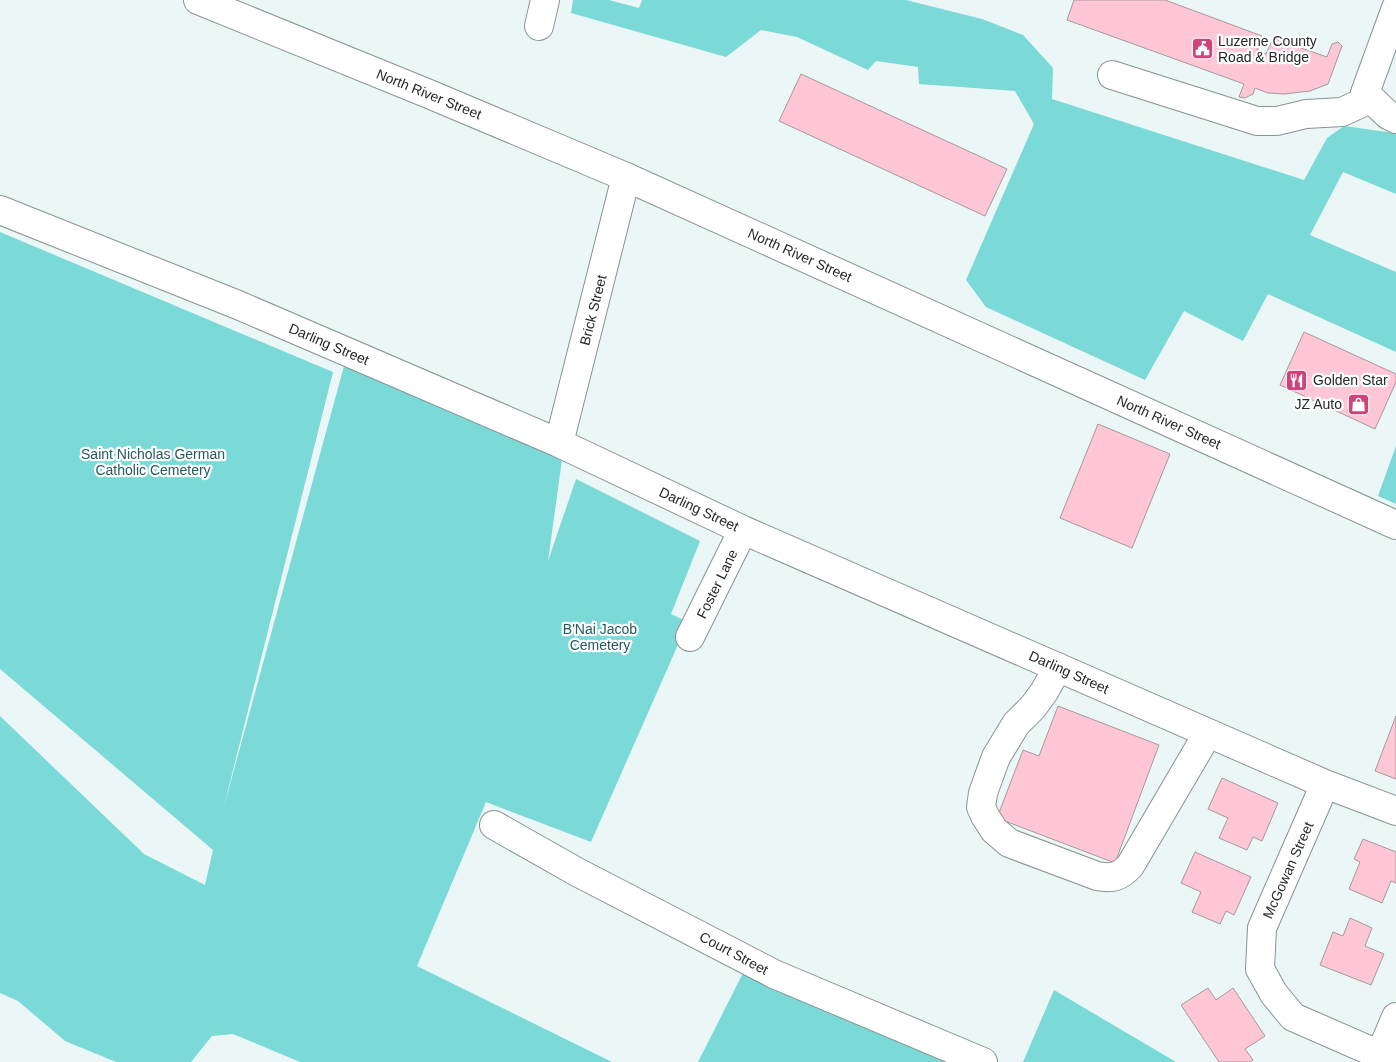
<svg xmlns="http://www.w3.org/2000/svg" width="1396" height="1062" viewBox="0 0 1396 1062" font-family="Helvetica,sans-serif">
<rect width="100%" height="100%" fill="#ebf7f7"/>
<path fill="#7bd9d8" d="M573 0H609L639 8 642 0H906L982 19 1023 35 1053 68 1052 99 1304 180 1327 138 1344 126 1394 133 1396 134V194L1343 172 1310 235 1396 272V352L1268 294 1243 341 1184 311 1145 380 986 307 966 280 1034 124 1015 91 919 84 918 67 876 61 868 70 797 37 761 30 726 57 571 13Z
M0 232 333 372 223 810 344 366 562 460 548 561 576 479 700 541 671 614 688 622 591 842 486 802 417 966 612 1062H300L233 1034 212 1036 191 1062H116L65 1041 18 1001 0 993V716L144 854 205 885 213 850 0 669Z
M1396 446V504L1378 496Z
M743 973 952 1062H698Z
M1054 990 1176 1062H1023Z"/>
<path fill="#ffc6d5" stroke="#a4999c" d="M1074 0H1165L1262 36 1257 51 1266 54 1273 38 1327 57 1332 44 1338 42 1342 46 1328 84 1310 91 1284 94 1268 93 1255 88 1253 94 1245 98 1239 97 1244 84 1067 20Z
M801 74 1007 169 985 216 779 121Z
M1304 332 1396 374V382L1375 429 1280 385Z
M1098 424 1170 454 1132 548 1060 518Z
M1058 706 1159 745 1115 863 997 818 1023 750 1039 756Z
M1396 716V779L1375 771Z
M1222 778 1278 803 1262 841 1253 837 1247 850 1219 838 1228 818 1208 809Z
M1363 839 1396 852V883L1391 881 1382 903 1349 889 1360 862 1354 859Z
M1195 852 1251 877 1234 915 1226 911 1220 924 1192 912 1201 892 1181 883Z
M1350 918 1372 928 1365 946 1384 954 1371 985 1320 965 1333 932 1343 936Z
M1208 988 1216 1000 1233 988 1265 1036 1245 1049 1253 1060 1250 1062H1219L1181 1005Z"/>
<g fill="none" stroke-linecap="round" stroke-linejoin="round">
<defs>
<path id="minor" d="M1396 8 1365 93 1388 115 1396 119
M539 26 545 0
M1112 75 1257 121H1277L1306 114 1342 112 1370 99
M0 210 238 305 559 443 743 530 1325 784 1396 811
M559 443 626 177
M690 637 743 530
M1058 667 1044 692 1033 707 1016 724 996 757 983 793 981 807 985 816 994 830 1009 843 1097 876C1113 879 1119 877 1130 866L1208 733
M1325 784 1262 928 1260 969 1274 994 1293 1017 1396 1062
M494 825 577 872 774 974 983 1062
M1380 1055 1396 1017"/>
<path id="major" d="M198 0 429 94 626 177 1396 525"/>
</defs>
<use href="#minor" stroke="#889392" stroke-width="30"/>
<use href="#major" stroke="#889392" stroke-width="30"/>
<use href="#minor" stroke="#fff" stroke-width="28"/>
<use href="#major" stroke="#fff" stroke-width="28"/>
</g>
<defs>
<symbol id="civic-square" viewBox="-11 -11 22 22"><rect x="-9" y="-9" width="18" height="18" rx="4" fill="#ce4379" stroke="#fff"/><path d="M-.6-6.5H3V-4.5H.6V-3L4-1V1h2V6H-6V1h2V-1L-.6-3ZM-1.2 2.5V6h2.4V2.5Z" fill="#fff"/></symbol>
<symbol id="restaurant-square" viewBox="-11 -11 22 22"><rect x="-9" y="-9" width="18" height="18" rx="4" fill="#ce4379" stroke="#fff"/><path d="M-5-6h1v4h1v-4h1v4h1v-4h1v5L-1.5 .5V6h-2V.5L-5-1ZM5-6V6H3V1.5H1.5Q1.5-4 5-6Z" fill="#fff"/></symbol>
<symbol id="shop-square" viewBox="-11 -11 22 22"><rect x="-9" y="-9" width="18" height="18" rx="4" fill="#ce4379" stroke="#fff"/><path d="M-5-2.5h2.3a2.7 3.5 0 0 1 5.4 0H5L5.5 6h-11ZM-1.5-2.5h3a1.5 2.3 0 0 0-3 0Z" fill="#fff"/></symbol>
</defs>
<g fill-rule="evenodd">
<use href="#civic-square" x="1190" y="36" width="25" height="25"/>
<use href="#restaurant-square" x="1284" y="368" width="25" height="25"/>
<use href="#shop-square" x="1346" y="392" width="25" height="25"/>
</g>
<g text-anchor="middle" stroke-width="4.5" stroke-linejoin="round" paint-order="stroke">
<g font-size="14" fill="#242929" stroke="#fff" text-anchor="start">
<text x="1218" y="46">Luzerne County<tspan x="1218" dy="16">Road &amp; Bridge</tspan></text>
<text x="1313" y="385">Golden Star</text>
<text x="1342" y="409" text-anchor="end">JZ Auto</text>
</g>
<g font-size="14" fill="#242929" stroke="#fff">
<text transform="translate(429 94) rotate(22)" y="5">North River Street</text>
<text transform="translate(800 255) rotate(24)" y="5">North River Street</text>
<text transform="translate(593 310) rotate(-76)" y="5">Brick Street</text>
<text transform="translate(329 344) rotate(23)" y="5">Darling Street</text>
<text transform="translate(1169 422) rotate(24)" y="5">North River Street</text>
<text transform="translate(699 509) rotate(25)" y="5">Darling Street</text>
<text transform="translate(717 584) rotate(-64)" y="5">Foster Lane</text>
<text transform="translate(1069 672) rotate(24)" y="5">Darling Street</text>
<text transform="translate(1288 870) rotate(-66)" y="5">McGowan Street</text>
<text transform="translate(734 953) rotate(28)" y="5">Court Street</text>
</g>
<g font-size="14" fill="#255b5b" stroke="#fff">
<text x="153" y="459">Saint Nicholas German<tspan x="153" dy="16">Catholic Cemetery</tspan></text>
<text x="600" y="634">B'Nai Jacob<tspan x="600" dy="16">Cemetery</tspan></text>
</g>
</g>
</svg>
